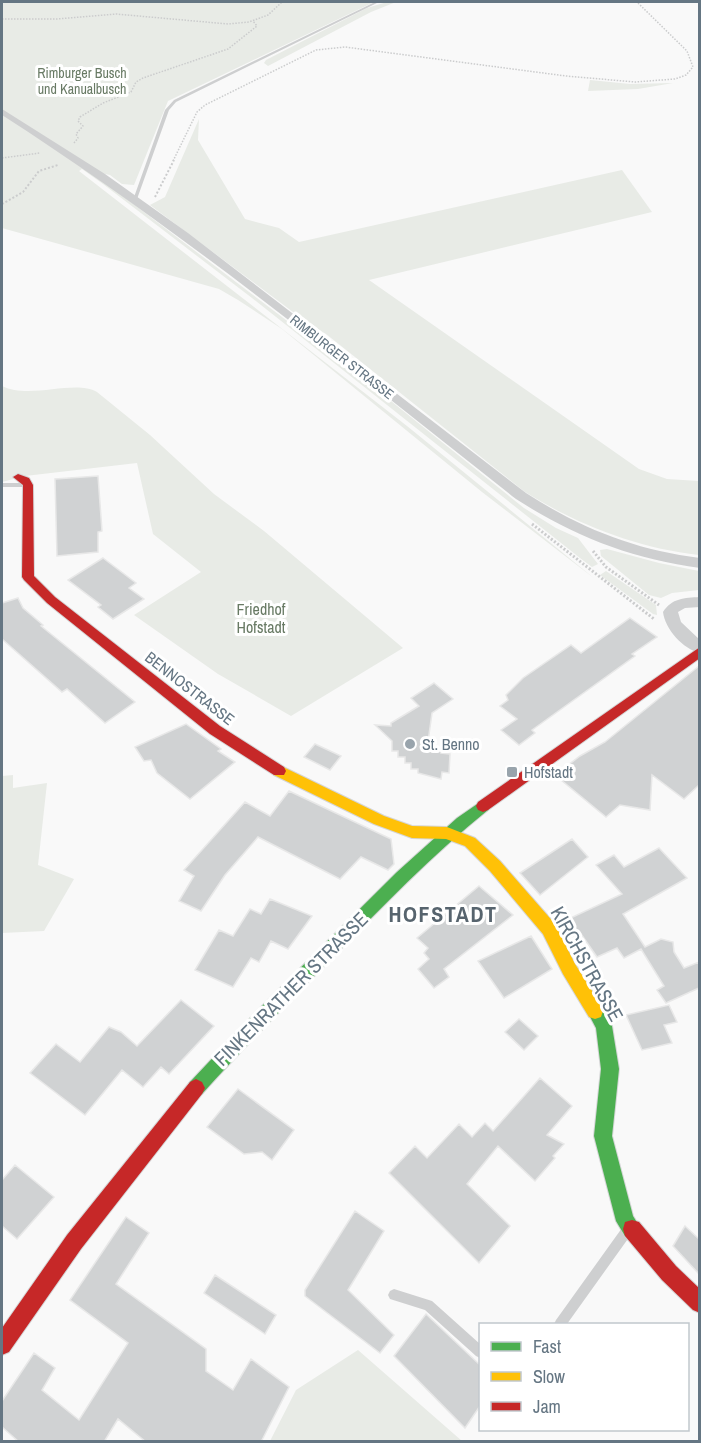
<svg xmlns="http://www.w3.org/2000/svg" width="701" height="1443" viewBox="0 0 701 1443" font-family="'Archivo Narrow',sans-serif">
<rect width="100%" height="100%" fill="#f9f9f9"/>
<path fill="#e8ebe6" d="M2 2H374L168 101 134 185 122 184 110 175 90 171 361 377 524 508 556 528 578 538 598 564 592 567 580 558 252 298 103 184 82 169 79 171 407 426 595 579 482 492 282 329 238 300 219 289 2 228Z
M387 2H396L371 12 268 66 264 63 266 60 367 8Z
M590 80 630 84 673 83 638 89 588 91Z
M199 119 198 140 245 219 279 228 299 242 622 170 652 212 369 280 639 469 667 479 699 481V555C637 548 578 525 525 492L326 334 309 324 150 205 165 197Z
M2 386C30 400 74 379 97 392L150 435 214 494 264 531 403 648 291 716 218 674 134 615 201 572 153 534 137 463 25 476 2 482Z
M607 549 659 563 699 571V590L672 593 661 598 649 595 601 556 600 550Z
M606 571 656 605 657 615 653 614 600 575Z
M13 775V788L47 783 38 865 74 879 44 931 2 933V776Z
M358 1350 462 1441H270L296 1390Z"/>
<path fill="#d0d2d3" stroke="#e8e8e8" stroke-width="1.5" d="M98 476 102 531 98 532V552L57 556 55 479Z
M103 558 136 583 129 588 144 599 113 619 98 607 101 605 68 580Z
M18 598 23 608 43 625 41 626 135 702 105 723 67 689 62 692 2 639V603Z
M630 618 657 637 632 654 635 656 532 730 535 733 519 745 501 730 517 719 500 706 508 700 506 695 523 678 571 645 581 653Z
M699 666V785L684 799 652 775 650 810 620 805 606 817 555 775 580 756 605 742Z
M434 683 453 699 432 713 428 742H435L434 748H442L441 753 450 754 449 773 442 772 441 779 418 773V769H411V763H405V757H398V751H392V741L375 725 391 726V723L419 706 411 698Z
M186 724 221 749 218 751 235 762 190 799 157 773 151 760 144 761 135 747Z
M315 744 341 756 330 770 304 757Z
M289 791 391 839 394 864 388 870 361 857 340 879 258 837 225 875 201 911 179 901 194 876 184 870 245 802 270 816Z
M572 839 588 857 540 895 520 873Z
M659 848 687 878 623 914 645 947 661 939 673 942 674 952 684 968 699 962V988L666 1003 657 990 664 986 641 949 624 958 617 948 597 957 581 934 574 937 562 922 622 894 596 865 614 855 624 867Z
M479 886 513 915 444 969 449 977 434 988 418 969 429 959 424 953 428 948 417 938Z
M270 899 312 916 288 949 271 941 259 962 251 958 233 987 195 970 219 930 233 936 250 909 261 914Z
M531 936 552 969 504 998 478 961Z
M181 1000 214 1026 169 1074 161 1067 143 1087 122 1070 85 1115 30 1073 56 1044 80 1062 109 1027 121 1032 137 1046Z
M669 1005 677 1022 664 1025 672 1043 642 1050 626 1015Z
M519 1019 538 1036 524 1050 505 1032Z
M540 1078 572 1106 547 1135 564 1144 553 1156 555 1158 535 1181 498 1146 467 1184 510 1226 479 1263 389 1173 415 1146 427 1158 459 1124 472 1137 485 1123 493 1131Z
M238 1089 294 1130 272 1160 262 1152 244 1154 207 1127Z
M15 1165 54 1197 17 1239 2 1226V1180Z
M355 1211 384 1231 348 1290 394 1335 380 1353 305 1296V1290Z
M126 1217 149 1233 116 1284 206 1349V1371L233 1390 251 1359 289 1387 261 1442H146L118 1419 104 1442H19L2 1427V1401L34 1353 55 1368 42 1390 79 1420 128 1343 70 1300Z
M685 1226 699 1239V1274L673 1246Z
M215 1275 276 1315 265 1334 204 1293Z
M426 1314 480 1365V1406L465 1428 394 1356Z"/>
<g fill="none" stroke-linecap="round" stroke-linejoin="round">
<defs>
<path id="fast" d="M483 800 488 802 490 806 488 810C432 855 382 907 332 958 288 1003 244 1047 202 1094L196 1097 190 1094 187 1088 190 1082 254 1014 397 872 457 818Z
M595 1003 601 1005 612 1026 619 1069 612 1136 633 1216 641 1229 639 1236 632 1238 625 1236 616 1221 594 1136 601 1069 596 1028 587 1011 589 1005Z"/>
<path id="slow" d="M279 765 384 816 412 826 447 827 475 838 500 861 555 924 575 964 601 1005 603 1011 601 1017 595 1019 589 1017 563 974 543 934 490 871 465 846 446 839 412 838 374 824 274 775 272 771 274 767Z"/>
<path id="jam" d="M18 474 29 478 33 485 34 576 55 597 220 726 284 767 286 771 284 775H274L210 734 47 603 24 580 22 577 23 485 13 477Z
M700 647V658L488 810 483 812 478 810 476 806 478 802Z
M196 1079 202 1082 205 1088 202 1094 81 1249 9 1352 2 1355V1328L67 1235 190 1082Z
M632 1220 639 1222 676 1266 700 1289V1313L693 1310 662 1280 625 1236 623 1229 625 1222Z"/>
</defs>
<use href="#fast" stroke="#d5d6d7" stroke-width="2"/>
<use href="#slow" stroke="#d5d6d7" stroke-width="2"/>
<use href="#jam" stroke="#d5d6d7" stroke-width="2"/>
<path stroke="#cbcccd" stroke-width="1.5" stroke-dasharray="1.5 1.5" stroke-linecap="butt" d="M2 19H57L116 14 228 24 249 22 268 15 282 2
M74 143 78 138 76 134 83 126 78 121 80 117 103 103 131 92 136 82 143 78 228 49 257 26 253 21
M2 158 40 153
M173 161 197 112 205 105 316 50 345 47 566 76 635 82 675 79 686 75 693 67 687 51 637 2"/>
<path stroke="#cbcccd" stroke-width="2" stroke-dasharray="2 2" stroke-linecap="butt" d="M155 197 174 160
M2 204 23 192 39 171 58 165"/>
<path stroke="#cbcccd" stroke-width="3" stroke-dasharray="2 2" stroke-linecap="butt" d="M532 524 654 619
M593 551 606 567 659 605"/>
<path fill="#cecfd0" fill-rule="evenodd" d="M375 2H379L176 102 169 110 137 199 133 200 165 110 174 100Z
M2 483H28L31 485 28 487H2Z
M626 1226 630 1228 632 1232 630 1236 567 1324H554L556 1320 622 1228Z
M394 1289 432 1301 480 1344V1358L476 1356 425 1310 390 1299 388 1295 390 1291Z"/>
<path fill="#cecfd0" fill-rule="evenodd" d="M2 109 105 174 188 233 526 493C580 528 635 550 700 558V568C632 559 573 536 516 499 348 366 182 231 2 115Z
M700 597V607L685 608 678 612 681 622 700 640V653C683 649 665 629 663 612 672 598 684 598 700 597Z"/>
<use href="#fast" fill="#4caf50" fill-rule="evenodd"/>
<use href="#slow" fill="#ffc107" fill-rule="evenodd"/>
<use href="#jam" fill="#c62828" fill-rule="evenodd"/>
</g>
<g fill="#99a4ac" stroke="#fff" stroke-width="2">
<circle cx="410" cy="744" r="6"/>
<rect x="506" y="766" width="12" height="12" rx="3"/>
</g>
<g text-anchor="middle" stroke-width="6" stroke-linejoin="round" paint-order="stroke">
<g font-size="14" fill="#687a64" stroke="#fff">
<text x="82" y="78">Rimburger Busch<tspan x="82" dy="16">und Kanualbusch</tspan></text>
</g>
<g font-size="14" fill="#657683" stroke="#fff">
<text transform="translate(342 357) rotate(38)" y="5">RIMBURGER STRASSE</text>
</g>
<g font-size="16" fill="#687a64" stroke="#fff">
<text x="261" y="615">Friedhof<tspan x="261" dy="18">Hofstadt</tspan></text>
</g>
<g font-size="16" fill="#657683" stroke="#fff">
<text transform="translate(190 688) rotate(38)" y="6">BENNOSTRASSE</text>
</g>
<g font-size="16" fill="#657683" stroke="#fff" text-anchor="start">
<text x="422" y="750">St. Benno</text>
<text x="524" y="778">Hofstadt</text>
</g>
<g font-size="20" fill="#657683" stroke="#fff">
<text transform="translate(587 964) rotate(61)" y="7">KIRCHSTRASSE</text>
<text transform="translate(291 989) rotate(-45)" y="7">FINKENRATHER STRASSE</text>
</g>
<g font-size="22" font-weight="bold" letter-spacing="1.5" fill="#57646e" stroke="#fff">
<text x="443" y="922">HOFSTADT</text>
</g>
</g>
<rect width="701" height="1443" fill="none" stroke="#657683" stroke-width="6"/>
<rect x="479" y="1323" width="210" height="108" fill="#ffffff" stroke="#c1c8cd" stroke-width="1.5"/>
<rect x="491" y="1342" width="30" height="9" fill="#4caf50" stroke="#c1c8cd" stroke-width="1.5"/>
<text x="533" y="1353" font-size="18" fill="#657683">Fast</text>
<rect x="491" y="1372" width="30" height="9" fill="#ffc107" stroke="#c1c8cd" stroke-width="1.5"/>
<text x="533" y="1383" font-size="18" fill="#657683">Slow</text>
<rect x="491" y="1402" width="30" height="9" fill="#c62828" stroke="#c1c8cd" stroke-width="1.5"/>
<text x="533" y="1413" font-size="18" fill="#657683">Jam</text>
</svg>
